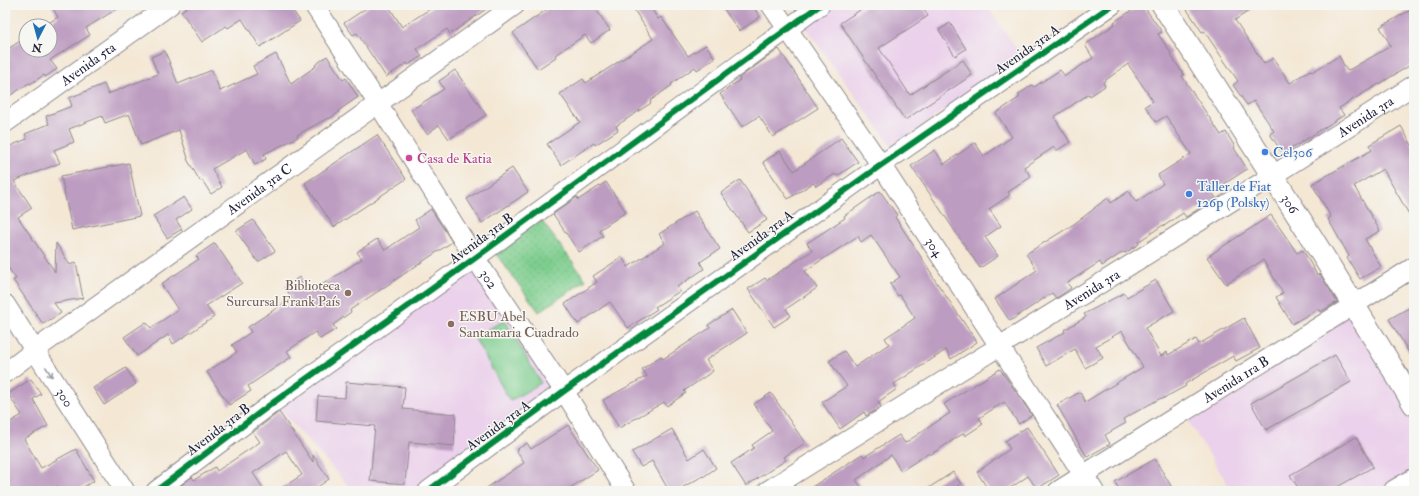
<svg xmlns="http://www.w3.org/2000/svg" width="1419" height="496" viewBox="0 0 1419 496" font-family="'IM FELL Double Pica',serif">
<defs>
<pattern id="grass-dots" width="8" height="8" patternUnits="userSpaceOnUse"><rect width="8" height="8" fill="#7ece8e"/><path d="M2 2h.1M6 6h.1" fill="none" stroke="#6db17b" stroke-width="1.8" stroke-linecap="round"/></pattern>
</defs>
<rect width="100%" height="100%" fill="#f6f6f2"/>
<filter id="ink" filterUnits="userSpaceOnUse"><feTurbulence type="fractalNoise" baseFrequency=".025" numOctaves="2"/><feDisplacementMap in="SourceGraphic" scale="8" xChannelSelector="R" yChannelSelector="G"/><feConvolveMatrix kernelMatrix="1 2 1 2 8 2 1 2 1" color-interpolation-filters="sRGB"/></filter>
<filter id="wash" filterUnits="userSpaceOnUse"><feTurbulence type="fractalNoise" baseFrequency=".012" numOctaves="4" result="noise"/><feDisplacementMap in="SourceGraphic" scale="16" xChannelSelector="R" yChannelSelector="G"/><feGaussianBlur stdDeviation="0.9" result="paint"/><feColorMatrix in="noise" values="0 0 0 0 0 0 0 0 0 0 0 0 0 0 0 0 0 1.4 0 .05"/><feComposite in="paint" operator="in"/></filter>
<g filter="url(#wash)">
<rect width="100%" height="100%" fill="#f4e8d5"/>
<path fill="#ebd1eb" d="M831 5H986L1021 55 1011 64 892 147 802 23Z
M475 258 564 391 428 491H353L274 402Z
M1354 305 1414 404V480L1395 491H1232L1183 413Z"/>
<path fill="url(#grass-dots)" stroke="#507864" d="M538 216 586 280 539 312 493 250Z"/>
<path fill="#7ece8e" stroke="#507864" d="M505 320 541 383 510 401 474 337Z"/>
<g id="blocks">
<path fill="#bd9cc1" d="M51 5H123L86 28 90 35 50 60 57 69 45 77 44 75 30 84 29 83 5 99V51L26 37V50H50V26H44L58 17Z
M190 5H289L300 21 260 47 242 19 228 28 226 26 202 42 181 11Z
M371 5H388L402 27 436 5H492L450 34 447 29 417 49 422 56 408 65 407 63 386 77 357 33 353 35 344 23Z
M553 5H593L610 30 591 43 585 35 555 55 556 57 538 69 513 33Z
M631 5H649L658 19 661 17 688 56 706 45 715 58 697 70 695 67 671 84 672 85 650 101 651 103 616 126 618 130 595 145 594 143 561 165 547 144 580 122 560 94 583 79 586 83 653 39Z
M721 5H752L760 17 739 31Z
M868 5H922L928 16 879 48 910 95 963 60 972 75 905 120 840 23Z
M1140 5H1143L1162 32 1158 34 1171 53 1170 54 1184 75 1182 76 1195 96 1221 135 1226 132 1235 147 1234 148 1247 169 1212 192 1216 198 1200 208 1186 217 1183 213 1164 226 1163 225 1138 242 1139 244 1125 253 1123 252 1102 266 1100 262 1067 283 1071 288 1061 295 1056 298 1052 293 1010 321 995 299 1037 270 1026 254 1074 224 1094 209V208L1108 198 1111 203 1129 191 1136 202 1163 184 1158 175 1191 154 1166 116 1156 122 1145 106 1153 101 1128 64 1103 82 1105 86 1090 96 1089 94 1054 117 1070 142 1056 151 1054 147 1024 167 1031 177 1008 192 1010 195 989 209 1001 226 985 237 998 256 980 268 911 166 935 150 944 164 975 143 984 156 1012 137 996 113 1020 97 1018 95 1032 85 1034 87 1060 70 1065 76 1093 58 1085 45 1115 24 1114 22Z
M1184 5H1258L1235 20 1264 64 1273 58 1290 83 1310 70 1312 72 1339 56 1347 71 1391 46 1380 27 1414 8V63L1339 108 1344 115 1283 154 1270 134 1274 131 1254 101 1247 105 1233 85 1238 81 1204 31 1202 32Z
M950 23 966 49 955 56 939 30Z
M779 49 818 108 773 137 759 116 742 127 720 94 740 80 739 78Z
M165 51 178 84 212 70 220 91 257 74 253 66 276 54 291 84 316 66 315 65 327 56 343 80 346 78 358 97 338 111 339 112 329 119 328 118 297 135 298 137 264 154 266 159 255 165 247 149 212 169 222 187 211 194 202 180 200 181 187 159 188 158 179 130 141 145 129 114 105 123 102 116 69 129 74 142 54 150 60 163 14 181 32 208 18 217 55 272 56 243 70 265 76 262 83 298 54 303 61 313 43 324 13 280 16 279 5 263V148L27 139 25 134 49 124 46 116 72 106 69 98 104 84 108 94 158 74 151 57Z
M455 70 486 115 449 139 439 125 427 134 411 110 444 89 439 81Z
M1401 126 1414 149V223L1383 169 1354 186 1380 231 1365 239 1381 267 1360 279 1347 258 1349 256 1328 219 1331 217 1312 184 1372 150 1369 145Z
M377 135 406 179 334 227 305 183Z
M841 138 858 162 837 176 835 174 816 186 813 183 788 199 763 162 780 151 794 171Z
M129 163 140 216 72 230 61 176Z
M512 168 528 192 482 223 467 199Z
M740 180 767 220 748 232 721 193Z
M606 182 626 212 599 230 603 236 579 252 553 214 577 197 578 200Z
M880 191 897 215 895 217 932 274H931L977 342 951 359 946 350 894 384 897 389 878 402 881 407 866 416 864 412 840 429 822 402 847 386 829 361 844 351 855 367 889 344 885 338 915 318 900 295 898 296 890 284 900 277 871 235 861 242 858 236 805 271 817 288 786 309 791 316 774 327 748 289 765 278 767 280 812 251 807 243 845 218 844 216Z
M184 197 192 209 176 220 182 229 167 238 153 216Z
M431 209 452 242 350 310 351 312 333 325 336 329 320 339 315 332 287 351 291 357 248 386 251 391 229 405 207 372 237 352 232 345 251 332 248 327 292 298 285 287 300 277 311 292 362 259 357 252 377 239 385 250 419 227 415 220Z
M695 211 720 249 700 262 704 269 677 287 680 291 655 307 657 309 628 328 610 302 578 324 565 304 597 282 593 276 622 257 628 267 665 243 659 234Z
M1271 215 1297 253 1303 250 1317 275 1320 274 1337 302 1320 312 1318 309 1292 324 1276 297 1283 293 1263 260 1226 284 1207 257Z
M253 220 275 251 258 262 236 231Z
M215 243 242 283 206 306 214 317 173 344 168 335 137 356 124 337 146 322 151 328 178 310 161 284 199 259 196 256Z
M1156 280 1174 311 1145 328 1161 356 1167 352 1168 355 1196 339 1199 344 1244 318 1260 348 1236 361 1233 356 1185 384 1186 386 1162 399 1161 398 1123 419 1126 423 1105 435 1110 444 1087 457 1057 405 1080 392 1085 402 1143 367 1122 331 1096 346 1103 358 1085 368 1075 349 1046 366 1036 348 1065 332 1064 330 1086 317 1084 314 1101 305 1124 293 1127 297Z
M1414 305V361L1389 319Z
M732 310 747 333 706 360 713 371 684 391 686 393 667 406 664 402 619 428 603 400 647 376 642 369 661 356 663 359 710 328 708 325Z
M1335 355 1351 382 1266 430 1251 403Z
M126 368 136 384 104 405 93 388Z
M1000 369 1032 415 1019 424 1004 402 979 418 983 424 965 436 964 433 930 455 929 453 901 471 891 455 856 480 864 491H806L862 454 864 457 899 435 905 443 950 413 944 404Z
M31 379 41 394 33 399 48 426 24 439 41 468 76 449 94 481 76 491H61L58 486 50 491H5V425L22 415 8 394Z
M346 382 405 387 403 409 456 414 454 446 409 442 405 484 370 481 375 426 316 421 318 396 345 398Z
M771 393 805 443 784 457 786 460 746 486 731 463 754 448 752 445 772 431 754 404Z
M279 412 313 462V455L329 479 312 491H277L302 475 286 451 253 473 265 491H174L192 477 194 480 215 467 217 471 260 442 253 432Z
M568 425 598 470 565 491H482L524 463 516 450 527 443 531 449Z
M1027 427 1059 475 1037 489 1028 476 1006 491H989L977 472 1010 449 1005 441Z
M672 429 689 459 704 449 716 468 703 477V476L676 491H669L652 461 641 467 632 452Z
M1356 437 1373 467 1330 491H1300L1290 475Z
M1155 459 1174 491H1120L1115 482Z
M953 472 961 484 950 491H924Z"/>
</g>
</g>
<g filter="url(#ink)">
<use href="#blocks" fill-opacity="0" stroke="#8b8588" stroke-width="1"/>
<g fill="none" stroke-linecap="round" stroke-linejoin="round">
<defs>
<g id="minor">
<path id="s1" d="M314 5 377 102 475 258 564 391 626 491"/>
<path id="s2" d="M771 5 881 165 1094 491"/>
<path id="s3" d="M5 123 170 5"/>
<path id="s4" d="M5 304 125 491"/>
<path id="s5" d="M5 373 35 350 515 5"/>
<path d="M156 491 274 402 475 258 820 5"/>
<path d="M428 491 564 391 881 165 1112 5"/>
<path id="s6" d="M767 491C982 356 1200 224 1414 85"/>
<path id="s7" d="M1058 491 1414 267"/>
</g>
<g id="tertiary">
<path id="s8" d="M1163 5C1248 137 1333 269 1414 404"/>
<path d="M1395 491 1414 480"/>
</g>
</defs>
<use href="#minor" stroke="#8b8588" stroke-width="21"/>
<use href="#tertiary" stroke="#8b8588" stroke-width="24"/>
<use href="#minor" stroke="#fff" stroke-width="19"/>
<use href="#tertiary" stroke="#fff" stroke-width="22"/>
<defs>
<path id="cycleway" d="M156 491 274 402 475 258 820 5
M428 491 564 391 881 165 1112 5"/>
</defs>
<use href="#cycleway" stroke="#f6f6f2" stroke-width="8"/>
<use href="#cycleway" stroke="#00873e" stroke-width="6"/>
</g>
<defs><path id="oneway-shaft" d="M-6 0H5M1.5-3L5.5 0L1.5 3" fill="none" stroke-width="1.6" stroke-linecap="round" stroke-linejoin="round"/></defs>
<use stroke="#9c9ca7" href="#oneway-shaft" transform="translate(49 372) rotate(57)"/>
</g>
<g fill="#3f7fe0" stroke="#f6f6f2" stroke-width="1.5">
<circle cx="1265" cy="152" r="4"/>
<circle cx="1189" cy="194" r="4"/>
</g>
<circle fill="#d1479c" stroke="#f6f6f2" stroke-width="1.5" cx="409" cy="158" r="4"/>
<g fill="#8d6e63" stroke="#f6f6f2" stroke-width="1.5">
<circle cx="348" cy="293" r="4"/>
<circle cx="451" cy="324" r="4"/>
</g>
<g text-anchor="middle" stroke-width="3" stroke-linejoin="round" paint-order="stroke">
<g font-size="14" fill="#22223b" stroke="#f6f6f2">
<text transform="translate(1027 49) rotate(-35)" y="5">Avenida 3ra A</text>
<text dy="5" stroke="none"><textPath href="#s3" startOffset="102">Avenida 5ta</textPath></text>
<text dy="5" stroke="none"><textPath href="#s6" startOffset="706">Avenida 3ra</textPath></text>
<text dy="5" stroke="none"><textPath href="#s5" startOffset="314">Avenida 3ra C</textPath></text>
<text dy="5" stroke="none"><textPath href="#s8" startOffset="236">306</textPath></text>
<text transform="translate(761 235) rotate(-36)" y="5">Avenida 3ra A</text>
<text transform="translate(481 238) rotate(-36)" y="5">Avenida 3ra B</text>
<text dy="5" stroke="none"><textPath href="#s2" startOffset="292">304</textPath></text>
<text dy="5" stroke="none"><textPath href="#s1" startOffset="325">302</textPath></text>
<text dy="5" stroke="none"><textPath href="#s6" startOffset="382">Avenida 3ra</textPath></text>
<text dy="5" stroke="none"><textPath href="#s7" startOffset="210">Avenida 1ra B</textPath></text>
<text dy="5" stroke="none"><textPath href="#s4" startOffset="111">300</textPath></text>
<text transform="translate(498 425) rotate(-36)" y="5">Avenida 3ra A</text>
<text transform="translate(218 429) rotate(-37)" y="5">Avenida 3ra B</text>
</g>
<g font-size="14" fill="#366cbe" stroke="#f6f6f2" text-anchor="start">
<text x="1273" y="157">Cel306</text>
<text x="1197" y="191">Taller de Fiat<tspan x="1197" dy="16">126p (Polsky)</tspan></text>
</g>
<g font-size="14" fill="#b23c85" stroke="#f6f6f2" text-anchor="start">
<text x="417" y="163">Casa de Katia</text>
</g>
<g font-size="14" fill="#785e54" stroke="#f6f6f2" text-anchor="end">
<text x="340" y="290">Biblioteca<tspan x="340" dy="16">Surcursal Frank País</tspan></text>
<text x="459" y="321" text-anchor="start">ESBU Abel<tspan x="459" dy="16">Santamaria Cuadrado</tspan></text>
</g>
</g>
<rect width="1419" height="496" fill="none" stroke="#f6f6f2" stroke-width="20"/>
<g transform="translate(38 38) rotate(186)"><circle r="19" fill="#f6f6f2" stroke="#a1a1a9"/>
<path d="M0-3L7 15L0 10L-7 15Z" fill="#1f6fb2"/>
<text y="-6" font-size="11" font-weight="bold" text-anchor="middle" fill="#22223b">N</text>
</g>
</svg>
